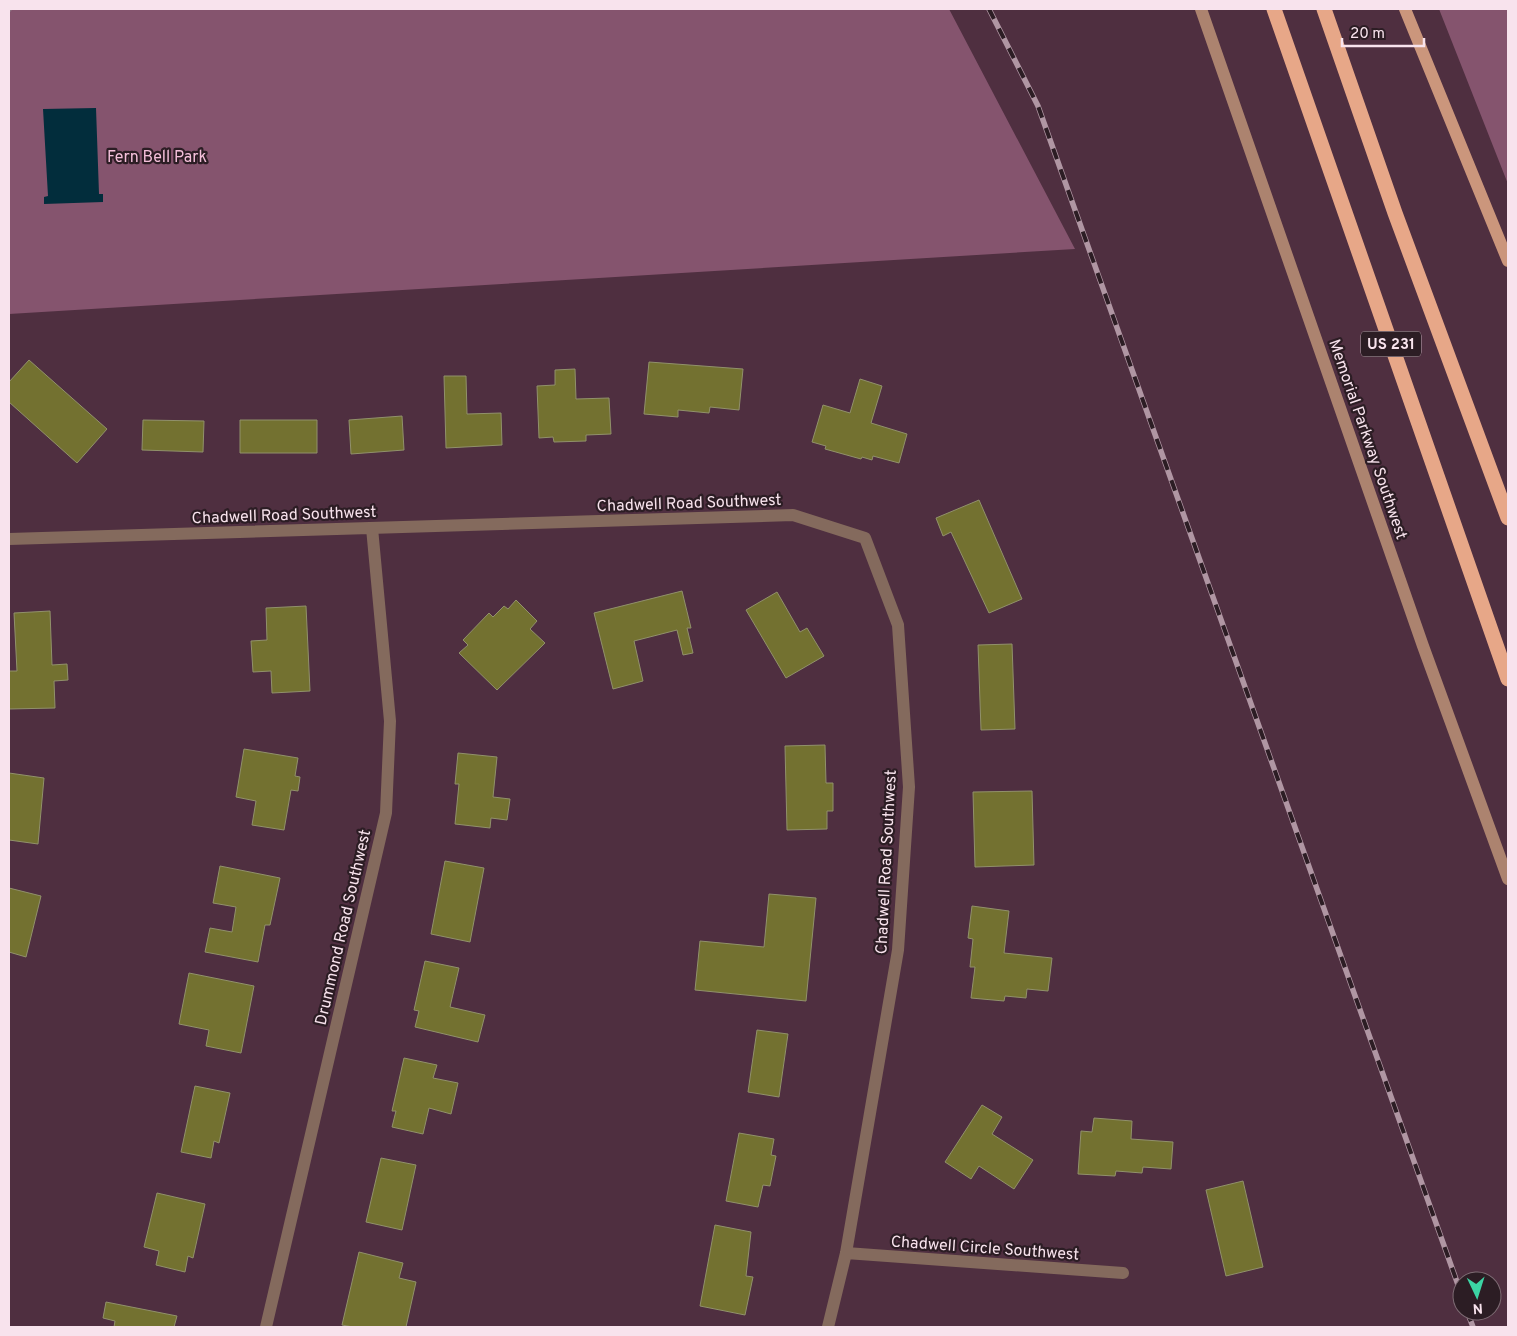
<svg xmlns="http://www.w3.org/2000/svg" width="1517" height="1336" viewBox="0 0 1517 1336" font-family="Overpass,sans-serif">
<rect width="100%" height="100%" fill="#4f2f40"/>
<path fill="#85546e" d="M9 9H949L1075 249 9 314Z
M1439 9H1508V184Z"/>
<path fill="#022d3c" d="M96 108 99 194H103V202L44 204V197L48 196 43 109Z"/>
<path fill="#737130" stroke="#91916b" d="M29 360 107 429 77 463 9 402V382Z
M649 362 743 369 739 410 710 407 709 413 678 410V417L644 414Z
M575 369 576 399 609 398 611 434 586 435V441L554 442 553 437 539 438 537 386 555 385V370Z
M444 376H466L467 414 501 413 502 445 446 448Z
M860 379 882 386 871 423 907 434 899 463 873 456 872 460 862 457 861 459 825 449 826 446 812 442 823 405 850 413Z
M402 416 404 450 351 454 349 420Z
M143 420 204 421 203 452 142 450Z
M240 420H317V453H240Z
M979 500 1022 599 989 613 951 532 943 536 936 518Z
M682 591 691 628H687L693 653 683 655 677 630 634 641 643 681 613 689 594 613Z
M777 592 800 632 807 628 824 656 786 678 746 610Z
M516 600 537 621 530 629 545 643 497 690 459 653 468 645 463 640 489 613 493 617 504 606 508 609Z
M306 606 310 691 272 693 271 671 253 672 251 641 267 640 266 608Z
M50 611 52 665 67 664 68 680 54 681 55 708 9 709V671H17L14 613Z
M1012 644 1015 729 981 730 978 645Z
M825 745 826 783H833V811H827V829L787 830 785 746Z
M244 749 298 758 295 776 300 777 298 791 291 790 284 830 252 825 256 801 236 797Z
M458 753 497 757 493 797 510 799 507 820 491 818 490 828 455 824 459 784H455Z
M9 773 44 778 38 844 9 840Z
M1032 791 1034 865 975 867 973 792Z
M445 861 484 868 470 942 431 934Z
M220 866 280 878 270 925H265L258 962 205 952 210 928 232 932 236 907 213 903Z
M9 888 41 896 26 957 9 952Z
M769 894 816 898 806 1001 695 990 700 941 764 947Z
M972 906 1009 911 1004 953 1052 958 1048 991 1027 989 1026 998 1005 996 1004 1001 971 998 975 967H970L973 939 968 938Z
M425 961 459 968 450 1007 485 1015 478 1042 415 1027 419 1011 414 1010Z
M189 973 254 986 241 1053 206 1046 209 1030 179 1024Z
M757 1030 788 1034 779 1097 748 1092Z
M404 1058 437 1065 433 1078 458 1083 451 1114 429 1108 423 1134 392 1127 396 1111H392Z
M195 1086 230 1093 219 1143 214 1141 211 1158 181 1152Z
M982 1105 1002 1117 992 1134 1033 1160 1014 1189 979 1166 971 1179 945 1162Z
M1094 1118 1132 1121 1131 1139 1173 1142 1171 1169 1143 1167 1142 1173 1116 1171 1115 1176 1078 1174 1081 1131 1092 1132Z
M739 1133 774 1139 771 1155 776 1156 770 1186 763 1185 758 1207 726 1201Z
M381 1158 416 1165 402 1230 366 1222Z
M1243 1181 1263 1267 1226 1276 1206 1190Z
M157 1193 205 1204 193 1258 188 1256 185 1272 156 1265 159 1251 144 1247Z
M715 1225 751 1232 746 1276 753 1277 745 1315 700 1306Z
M359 1252 403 1263 399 1278 416 1282 406 1327H353L342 1325Z
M106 1302 177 1316 174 1327H114L115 1321 103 1318Z"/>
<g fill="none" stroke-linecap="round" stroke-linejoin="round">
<path stroke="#8d7180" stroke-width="3" stroke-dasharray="2.5 2.5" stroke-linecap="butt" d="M9 11 11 9"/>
<path stroke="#846a5d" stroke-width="12" d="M9 539 793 515 865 538 898 625 909 787 898 950 846 1253 828 1327
M846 1253 1123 1273
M266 1327 386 813 390 721 372 528"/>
<path stroke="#ac836f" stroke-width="12" d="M1201 9 1423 646 1508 879"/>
<path stroke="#cb967c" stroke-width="12" d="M1405 9 1508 261"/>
<path stroke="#e7a788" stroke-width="15" d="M1274 9 1508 679
M1324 9 1395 213 1508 518"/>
<defs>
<path id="rail" d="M989 9 1038 106 1462 1296
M1467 1311 1473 1327"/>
</defs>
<use href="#rail" stroke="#b096a3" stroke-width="5.5"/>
<use href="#rail" stroke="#2c1d24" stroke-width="4" stroke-dasharray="11" stroke-linecap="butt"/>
</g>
<g text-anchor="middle" stroke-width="4.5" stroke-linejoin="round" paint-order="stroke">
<rect fill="#2c1d24" stroke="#bba8b1" stroke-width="1" x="1361" y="331.5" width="60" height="25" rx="4"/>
<g font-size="15" font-weight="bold" fill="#f8e3ed">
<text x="1391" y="349">US 231</text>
</g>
<g font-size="16" fill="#f5c0db" stroke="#2c1d24">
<text x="157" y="162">Fern Bell Park</text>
</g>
<g font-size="16" fill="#f8e3ed" stroke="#2c1d24">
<text transform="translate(1369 439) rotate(71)" y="6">Memorial Parkway Southwest</text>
<text transform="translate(689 502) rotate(-2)" y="6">Chadwell Road Southwest</text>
<text transform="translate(284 514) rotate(-2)" y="6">Chadwell Road Southwest</text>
<text transform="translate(885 862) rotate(-87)" y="6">Chadwell Road Southwest</text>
<text transform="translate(342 927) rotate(-77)" y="6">Drummond Road Southwest</text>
<text transform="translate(985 1247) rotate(4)" y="6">Chadwell Circle Southwest</text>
</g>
</g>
<rect width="1517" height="1336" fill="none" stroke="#f8e3ed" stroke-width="20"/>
<g transform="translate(1477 1296) rotate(176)"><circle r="24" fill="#2c1d24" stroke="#7e6c74"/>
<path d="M0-4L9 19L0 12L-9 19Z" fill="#3cd4a4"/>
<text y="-8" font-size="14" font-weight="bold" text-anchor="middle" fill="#f8e3ed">N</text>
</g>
<path d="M1342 38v8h82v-8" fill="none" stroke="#f8e3ed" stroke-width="2.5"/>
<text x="1350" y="38" font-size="15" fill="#f8e3ed" stroke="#2c1d24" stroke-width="4" paint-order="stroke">20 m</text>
</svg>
